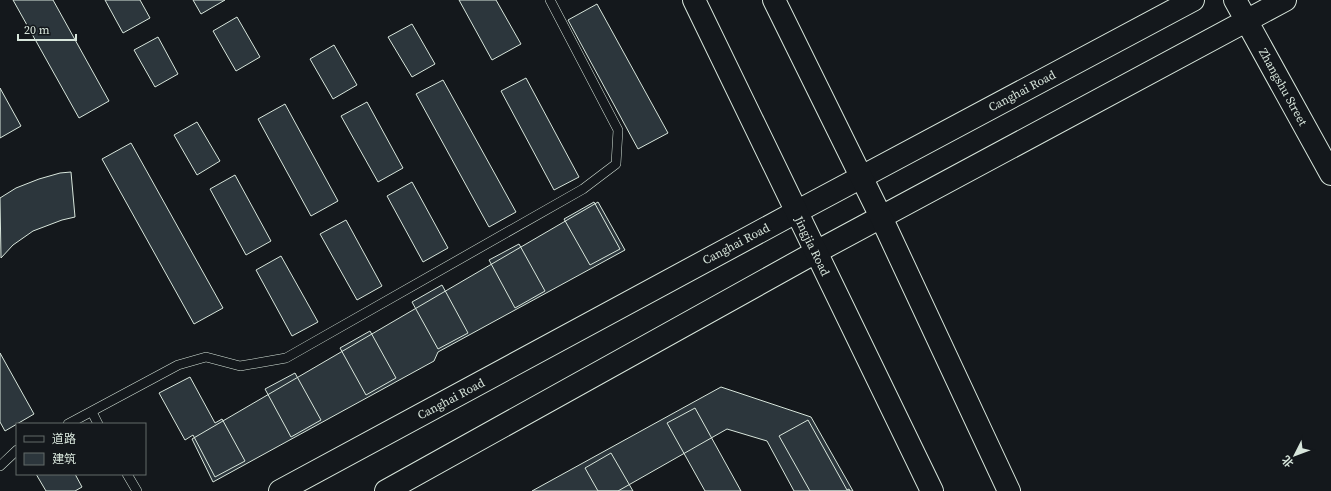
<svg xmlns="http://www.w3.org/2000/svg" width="1331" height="491" viewBox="0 0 1331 491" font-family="'Source Serif 4','Noto Sans SC',serif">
<rect width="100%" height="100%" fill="#14181c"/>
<path fill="#2c363c" stroke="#d8e6dc" d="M13 0H53L109 101 79 118Z
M105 0H140L150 18 123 33Z
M193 0H225L201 14Z
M459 0H496L521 44 492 60Z
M597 4 668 133 638 149 568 20Z
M237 17 260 57 236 71 213 31Z
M412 24 435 64 412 77 388 37Z
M158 37 178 74 155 87 134 50Z
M334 45 357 85 333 99 310 59Z
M526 78 579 177 554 190 501 91Z
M443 80 516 212 489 227 416 94Z
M0 88 21 126 0 138Z
M367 102 403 168 378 182 341 116Z
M285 104 338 201 311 216 258 119Z
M197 122 220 161 197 175 174 135Z
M131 143 223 308 194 324 102 159Z
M71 172 75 217 62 220 33 231 13 245 1 258 0 198 16 188 39 179 60 173Z
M235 175 271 241 246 255 210 189Z
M412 182 448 248 423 262 387 196Z
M594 202 620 249 590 265 564 219Z
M598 202 625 250 438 352 434 361 213 482 192 439Z
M346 220 382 286 357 300 320 234Z
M519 244 545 291 515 308 489 260Z
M281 256 318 322 292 336 256 270Z
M442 285 468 333 438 349 412 302Z
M370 331 396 378 366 395 340 348Z
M0 353 34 414 5 431 0 422Z
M295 373 321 420 291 437 265 389Z
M190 377 215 423 222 419 245 461 215 477 193 435 185 440 159 393Z
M721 387 811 417 853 491H794L767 441 727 429 618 491H532Z
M695 408 741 491H705L667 423Z
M808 420 847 490 849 489 850 491H810L779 436Z
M611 453 633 491H598L585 468Z
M36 474H75L82 487 75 491H46Z"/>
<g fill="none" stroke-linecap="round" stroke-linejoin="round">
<defs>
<path id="lane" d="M92 412 98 424
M68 424 178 365 206 357 240 366 286 358 583 189 616 164 618 130 550 0
M0 466 17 450
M127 474 137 491"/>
<path id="secondary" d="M1235 0 1331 174
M280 491 796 212 1193 0
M386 491 816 252 1285 0"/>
<path id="primary" d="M694 0 932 491
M774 0 881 217 1009 491"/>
</defs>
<use href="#lane" stroke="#d8e6dc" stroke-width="10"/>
<use href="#secondary" stroke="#d8e6dc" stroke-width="24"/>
<use href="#primary" stroke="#d8e6dc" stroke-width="24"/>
<use href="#lane" stroke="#14181c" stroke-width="9"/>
<use href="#secondary" stroke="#14181c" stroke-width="22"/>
<use href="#primary" stroke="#14181c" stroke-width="22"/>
</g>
<g text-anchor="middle" stroke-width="3" stroke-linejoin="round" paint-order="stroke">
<g font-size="12" fill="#d8e6dc" stroke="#14181c">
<text transform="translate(1283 87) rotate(61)" y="4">Zhangshu Street</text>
<text transform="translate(1022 91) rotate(-28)" y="4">Canghai Road</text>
<text transform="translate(736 244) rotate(-28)" y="4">Canghai Road</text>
<text transform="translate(812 246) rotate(64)" y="4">Jingjia Road</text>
<text transform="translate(451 399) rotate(-28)" y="4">Canghai Road</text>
</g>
</g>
<rect x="16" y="423" width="130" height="52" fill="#14181c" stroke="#626a69"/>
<rect x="24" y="436" width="20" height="6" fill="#14181c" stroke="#626a69"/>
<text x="52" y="443" font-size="12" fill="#d8e6dc">道路</text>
<rect x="24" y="453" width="20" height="12" fill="#2c363c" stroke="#626a69"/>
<text x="52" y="463" font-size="12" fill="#d8e6dc">建筑</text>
<g transform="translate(1295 455) rotate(228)" stroke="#14181c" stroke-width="3" paint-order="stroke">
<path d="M0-3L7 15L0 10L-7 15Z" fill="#d8e6dc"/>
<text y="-6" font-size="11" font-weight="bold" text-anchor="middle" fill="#d8e6dc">北</text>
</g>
<path d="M18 34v6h58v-6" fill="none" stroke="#d8e6dc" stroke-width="2"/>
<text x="24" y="34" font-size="12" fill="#d8e6dc" stroke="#14181c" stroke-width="3" paint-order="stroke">20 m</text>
</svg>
